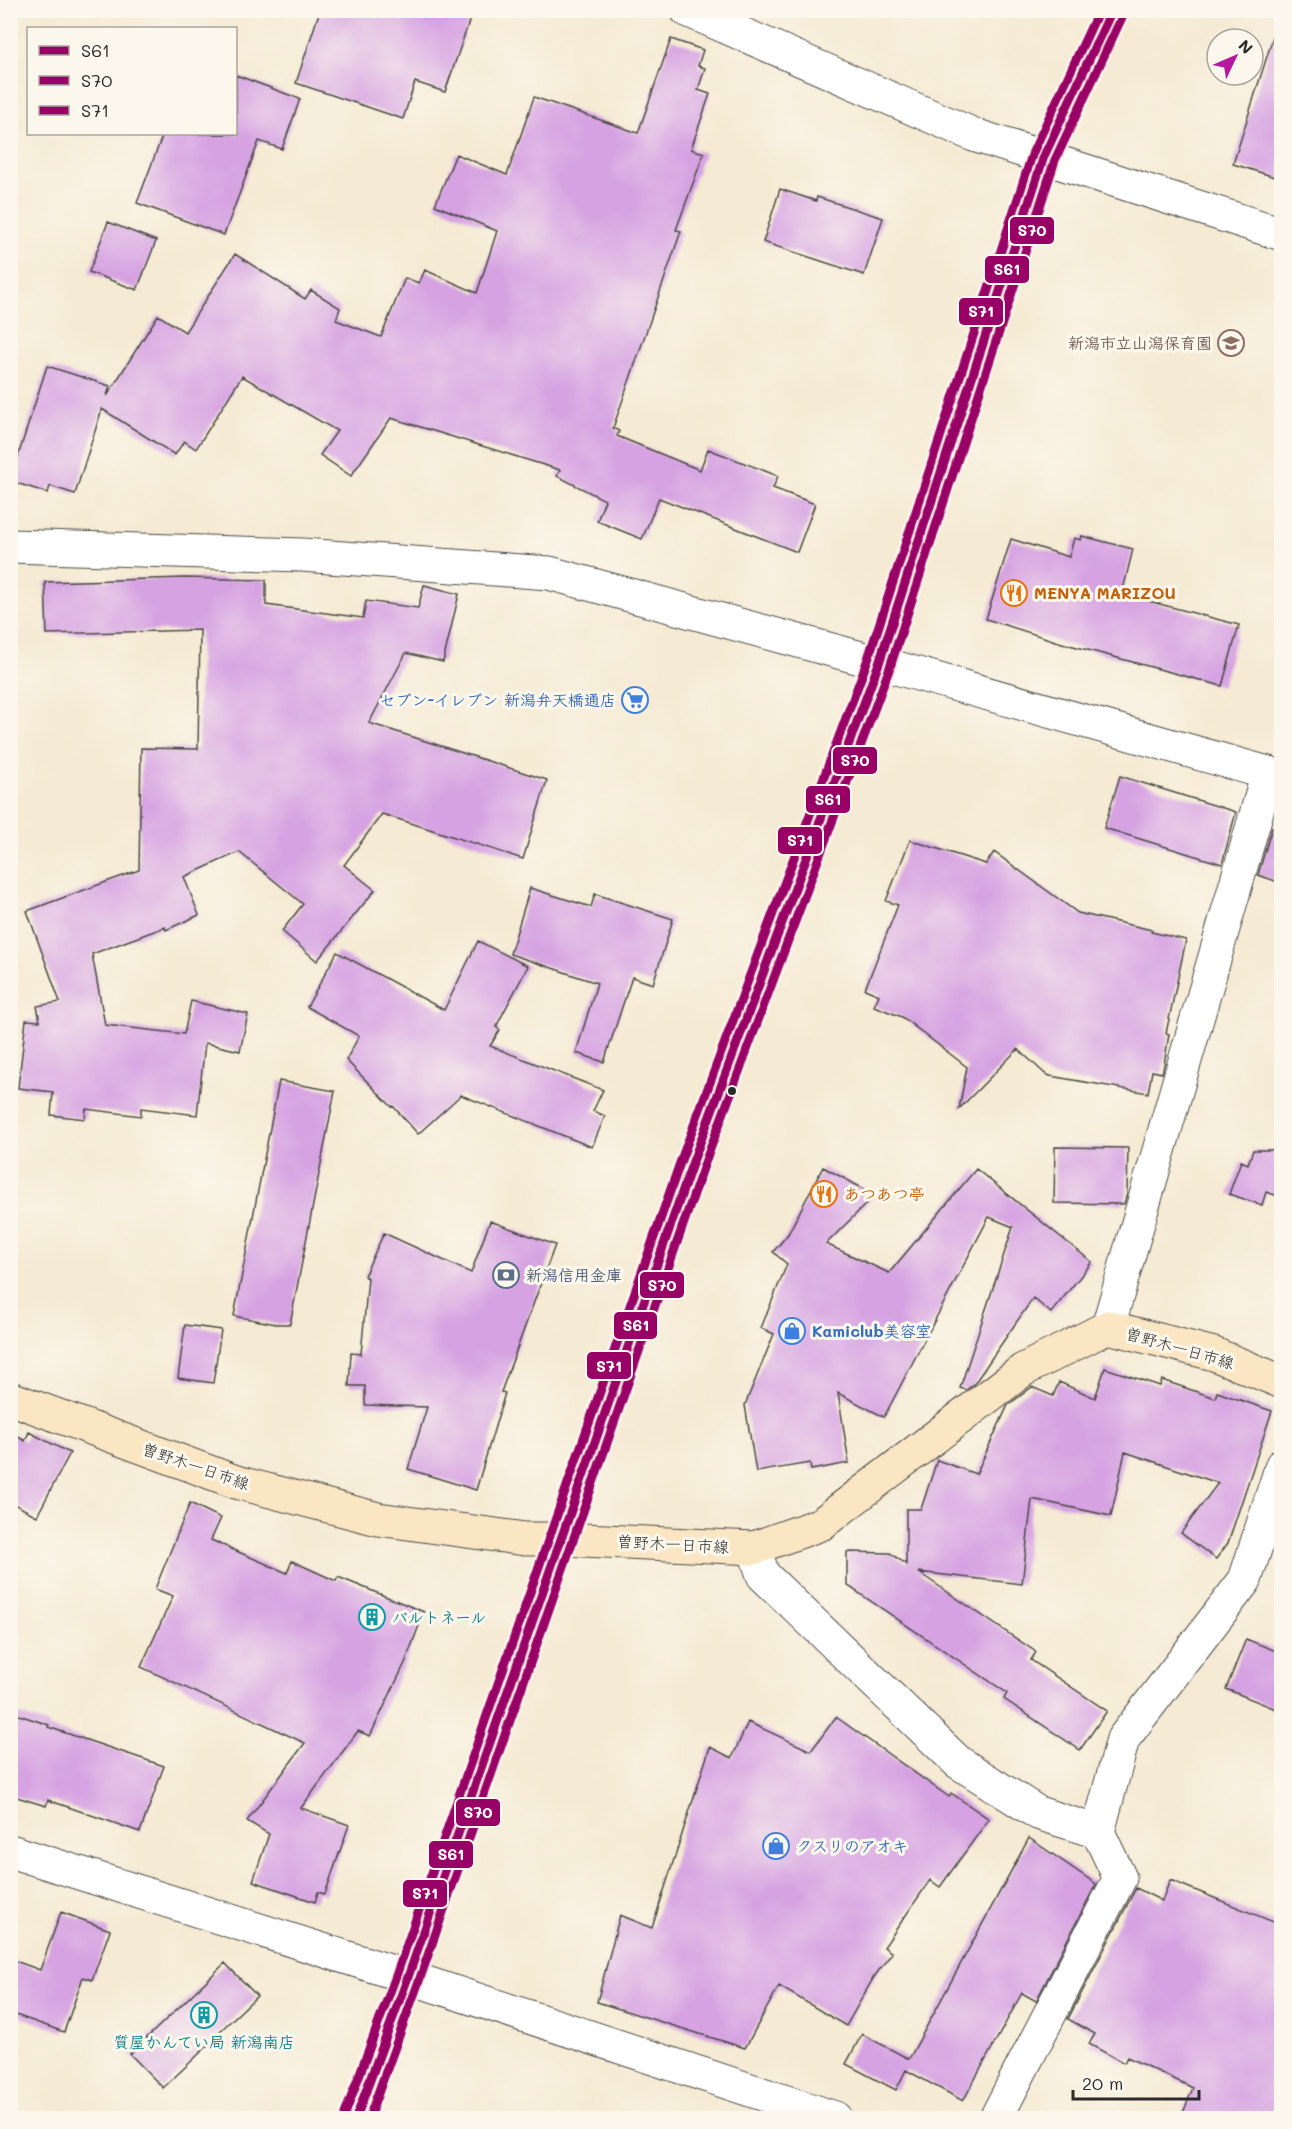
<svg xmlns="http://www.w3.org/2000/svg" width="1292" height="2129" viewBox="0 0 1292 2129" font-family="Mali,'Klee One',sans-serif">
<rect width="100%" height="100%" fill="#fbf7ec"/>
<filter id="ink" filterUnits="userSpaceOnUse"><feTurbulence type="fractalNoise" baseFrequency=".0167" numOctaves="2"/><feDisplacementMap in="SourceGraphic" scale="12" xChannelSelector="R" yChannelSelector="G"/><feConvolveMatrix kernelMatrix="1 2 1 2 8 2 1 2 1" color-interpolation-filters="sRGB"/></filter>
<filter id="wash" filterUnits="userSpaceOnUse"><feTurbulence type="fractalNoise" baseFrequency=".008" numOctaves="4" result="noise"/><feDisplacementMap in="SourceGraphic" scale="24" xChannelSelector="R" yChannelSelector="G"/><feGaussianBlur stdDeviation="1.35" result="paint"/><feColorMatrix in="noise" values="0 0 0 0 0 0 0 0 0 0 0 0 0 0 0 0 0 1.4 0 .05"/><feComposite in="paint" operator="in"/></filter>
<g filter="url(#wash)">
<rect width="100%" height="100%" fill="#f5ead3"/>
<g id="blocks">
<path fill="#d6a2e2" d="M320 10H473L445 92 415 82 403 119 296 83Z
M1274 34 1281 35V179L1233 164Z
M671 39 703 50 698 66 705 68 698 90 710 94 691 149 704 153 676 230 681 231 613 428 619 431 617 436 700 470 708 449 778 476 773 488 815 504 797 552 659 498 642 539 597 521 605 500 557 476 560 470 391 418 351 476 320 455 337 431 242 376 196 449 184 441 175 455 102 409 75 494 50 486 48 493 10 481 47 366 110 386 107 396 158 315 185 332 235 254 305 299 311 290 340 308 336 320 381 337 405 278 419 283 425 270 477 293 497 231 435 205 456 154 507 175 534 97 638 133Z
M236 75 300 99 282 149 259 141 224 235 137 203 163 134H238L236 132Z
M780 189 816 201 817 197 883 218 864 275 763 242Z
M108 222 156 241 137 290 89 272Z
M1082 536 1133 549 1122 594 1239 625 1222 686 1062 643 986 619 1011 539 1069 557 1074 538 1081 540Z
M186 578 266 580V605L363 618 366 601 418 608 424 585 459 594 443 662 406 653 369 723 547 780 523 859 382 814 344 865 375 890 317 961 282 931 303 904 239 852 184 877 199 915 166 930 165 927 92 954 105 1025 184 1034 191 1001 248 1014 240 1051 205 1043 197 1115 141 1108V1116L86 1109 85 1119 51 1115 53 1092 18 1088 26 1020 40 1021 37 1006 60 1002 27 911 139 870 141 748 198 749 200 630 47 634 45 582Z
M1120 776 1236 812 1222 864 1104 828Z
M1272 827 1281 830V883L1258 875Z
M910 840 986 864 994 852 1078 913 1152 930 1151 932 1186 940 1166 1033 1169 1034 1164 1065 1162 1073 1152 1071 1148 1093 1050 1076 1044 1073 1018 1049 959 1109 967 1067 902 1017 874 1006 879 995 865 989 898 905 886 901Z
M530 888 591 907 595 894 673 919 653 984 632 977 604 1062 576 1053 597 983 510 954Z
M478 941 528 966 496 1027 500 1030 490 1046 603 1090 593 1111 605 1116 592 1147 461 1095 418 1134 393 1106 392 1107 346 1060 359 1036 307 1007 337 952 444 1010Z
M279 1081 335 1091 290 1324H276L234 1316Z
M1055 1147 1128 1148 1127 1194 1124 1204 1054 1203Z
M1253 1150H1281V1197L1266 1192 1262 1205 1229 1194 1241 1161 1248 1164Z
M823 1167 875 1195 826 1244 889 1273 976 1169 1092 1262 1051 1313 1033 1298 974 1384 966 1390 960 1388 1013 1227 989 1217 884 1417 838 1393 849 1463 811 1470 810 1463 756 1472 745 1405 774 1334 761 1328 787 1264 773 1252 788 1234Z
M490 1221 555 1245 501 1392 505 1393 476 1490 408 1469 427 1407 365 1405V1386H349L351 1353 361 1354 368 1278 364 1276 384 1233 471 1273Z
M185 1325 221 1330 213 1383 178 1378Z
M1105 1368 1160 1386 1162 1380 1215 1398 1217 1392 1272 1411 1228 1543 1216 1559 1181 1533 1218 1483 1125 1452 1111 1516 1032 1499 1022 1584 918 1572 1036 1652 1031 1660 1107 1711 1080 1750 1004 1699 1007 1693 847 1585V1552L890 1553 906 1564V1509H921L937 1460 976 1474 1008 1405 1032 1387 1053 1396 1059 1382 1095 1398Z
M10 1432 25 1441 29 1432 70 1453 37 1516 10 1502Z
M190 1503 221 1518 211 1540 287 1573 292 1561 336 1581 338 1577 424 1612 405 1663 370 1736 358 1731 301 1808 349 1825 325 1894 318 1892 315 1902 253 1881 269 1834 247 1821 305 1743 141 1667 173 1596 155 1589Z
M1246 1639 1281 1653V1711L1226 1689Z
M10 1712 49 1725 48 1727 164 1766 140 1832 48 1800 46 1806 10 1795Z
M836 1717 949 1797 951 1793 989 1819 940 1887 930 1880 884 1947 892 1953 874 1977 846 2026 779 1986 745 2048 597 2002 620 1915 652 1928 710 1747 732 1758 748 1722 811 1751Z
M1029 1838 1096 1884 1036 2001 1022 1993 963 2101 906 2070 896 2090 846 2064 862 2034 909 2059Z
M1170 1880 1281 1925V2118H1181L1193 2088 1127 2057 1124 2063 1089 2044 1095 2034 1068 2019 1136 1888 1162 1901Z
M61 1912 110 1930 92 1980 83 1977 64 2032 10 2013V1959L40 1970Z
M225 1963 257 1996 216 2035 218 2036 163 2088 130 2054Z"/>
</g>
</g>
<g filter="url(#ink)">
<use href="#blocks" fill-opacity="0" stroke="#494844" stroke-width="1.5"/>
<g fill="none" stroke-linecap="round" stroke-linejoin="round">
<defs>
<path id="minor" d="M687 10 974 135 1282 234
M10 546 302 555 549 573 879 663
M1108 1327 1268 773
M754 1548 763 1575 958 1762 1038 1813 1098 1832 1120 1878 996 2118
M1098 1832 1123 1739 1245 1580 1282 1465"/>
<path id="tertiary" d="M879 663 1282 777
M10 1851 408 1977 835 2118
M356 2118 408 1977 692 1164 879 663 1044 156 1112 10"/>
<path id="secondary" d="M10 1398 236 1482 378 1519 525 1539H562L754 1548 821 1524 1023 1370 1108 1327 1214 1354 1282 1382"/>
</defs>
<use href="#minor" stroke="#494844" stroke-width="35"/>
<use href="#tertiary" stroke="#494844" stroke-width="35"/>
<use href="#secondary" stroke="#494844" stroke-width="35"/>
<use href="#minor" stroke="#fff" stroke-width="33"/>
<use href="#tertiary" stroke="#fff" stroke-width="33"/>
<use href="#secondary" stroke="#fbe6c4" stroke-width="33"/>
<defs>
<path id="bus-1" d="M356 2118 408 1977 692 1164 879 663 1044 156 1112 10"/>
<path id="bus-2" d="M369 2118 419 1981 703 1168 890 667 1055 160 1123 15"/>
<path id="bus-3" d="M345 2114 397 1973 681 1160 868 659 1033 152 1099 10"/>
</defs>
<use href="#bus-1" stroke="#fbf7ec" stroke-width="14"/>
<use href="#bus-2" stroke="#fbf7ec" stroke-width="14"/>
<use href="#bus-3" stroke="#fbf7ec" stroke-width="14"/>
<use href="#bus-1" stroke="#906" stroke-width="9"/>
<use href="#bus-2" stroke="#906" stroke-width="9"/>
<use href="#bus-3" stroke="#906" stroke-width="9"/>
</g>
</g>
<defs>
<symbol id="school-ring" viewBox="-11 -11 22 22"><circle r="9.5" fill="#fbf7ec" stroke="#8d6e63" stroke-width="1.5"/><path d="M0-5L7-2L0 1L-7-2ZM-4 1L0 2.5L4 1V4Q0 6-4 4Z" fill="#8d6e63"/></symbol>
<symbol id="restaurant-ring" viewBox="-11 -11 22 22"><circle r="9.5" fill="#fbf7ec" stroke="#e8710a" stroke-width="1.5"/><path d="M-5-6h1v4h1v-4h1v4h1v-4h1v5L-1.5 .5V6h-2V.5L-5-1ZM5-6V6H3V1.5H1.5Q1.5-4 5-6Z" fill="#e8710a"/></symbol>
<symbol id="supermarket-ring" viewBox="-11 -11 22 22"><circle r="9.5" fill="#fbf7ec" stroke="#3f7fe0" stroke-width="1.5"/><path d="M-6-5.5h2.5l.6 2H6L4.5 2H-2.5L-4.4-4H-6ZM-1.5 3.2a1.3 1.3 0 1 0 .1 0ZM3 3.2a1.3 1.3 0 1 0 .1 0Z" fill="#3f7fe0"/></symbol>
<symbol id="bank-ring" viewBox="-11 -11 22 22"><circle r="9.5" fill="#fbf7ec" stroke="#5c6f8a" stroke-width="1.5"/><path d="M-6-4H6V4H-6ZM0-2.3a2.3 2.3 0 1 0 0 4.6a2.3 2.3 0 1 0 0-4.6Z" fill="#5c6f8a"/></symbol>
<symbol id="shop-ring" viewBox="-11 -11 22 22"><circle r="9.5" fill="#fbf7ec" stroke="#3f7fe0" stroke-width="1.5"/><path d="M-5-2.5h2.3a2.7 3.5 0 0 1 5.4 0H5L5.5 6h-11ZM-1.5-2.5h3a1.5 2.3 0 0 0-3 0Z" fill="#3f7fe0"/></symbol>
<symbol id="building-ring" viewBox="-11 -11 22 22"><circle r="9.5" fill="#fbf7ec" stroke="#0f9aa8" stroke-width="1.5"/><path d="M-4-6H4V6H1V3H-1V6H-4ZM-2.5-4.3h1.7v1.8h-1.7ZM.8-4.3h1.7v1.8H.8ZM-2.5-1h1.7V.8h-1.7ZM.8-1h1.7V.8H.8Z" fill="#0f9aa8"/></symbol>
</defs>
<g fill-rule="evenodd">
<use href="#school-ring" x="1216" y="328" width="30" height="30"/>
<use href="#restaurant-ring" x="999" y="578" width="30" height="30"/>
<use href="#supermarket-ring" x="620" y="685" width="30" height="30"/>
<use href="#restaurant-ring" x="809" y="1179" width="30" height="30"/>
<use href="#bank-ring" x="491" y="1260" width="30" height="30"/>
<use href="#shop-ring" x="777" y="1316" width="30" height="30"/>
<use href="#building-ring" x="357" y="1602" width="30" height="30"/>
<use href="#shop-ring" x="761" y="1831" width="30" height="30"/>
<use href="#building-ring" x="189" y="2000" width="30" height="30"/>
</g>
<circle fill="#2b2b2b" stroke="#fbf7ec" stroke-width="2" cx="732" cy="1091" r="5"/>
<g text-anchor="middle" stroke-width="6" stroke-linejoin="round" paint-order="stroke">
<g font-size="16" font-weight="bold" fill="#785e54" stroke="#fbf7ec" text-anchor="end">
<text x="1212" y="349">新潟市立山潟保育園</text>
</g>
<g font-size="16" font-weight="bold" fill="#c56008" stroke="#fbf7ec" text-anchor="start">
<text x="1034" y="599">MENYA MARIZOU</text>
<text x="844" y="1200">あつあつ亭</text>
</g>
<g font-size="16" font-weight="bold" fill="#366cbe" stroke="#fbf7ec" text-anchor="start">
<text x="616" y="706" text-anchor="end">セブン-イレブン 新潟弁天橋通店</text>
<text x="812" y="1337">Kamiclub美容室</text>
<text x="796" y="1852">クスリのアオキ</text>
</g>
<g font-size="16" font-weight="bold" fill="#4e5e75" stroke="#fbf7ec" text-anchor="start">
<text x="526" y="1281">新潟信用金庫</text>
</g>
<g font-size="16" fill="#2b2b2b" stroke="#fbf7ec">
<text transform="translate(1180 1348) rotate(16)" y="6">曽野木一日市線</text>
<text transform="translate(196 1466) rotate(19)" y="6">曽野木一日市線</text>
<text transform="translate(673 1544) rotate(3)" y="6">曽野木一日市線</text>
</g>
<g font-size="16" font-weight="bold" fill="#0d838f" stroke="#fbf7ec" text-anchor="start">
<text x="392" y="1623">バルトネール</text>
<text x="204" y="2048" text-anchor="middle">質屋かんてい局 新潟南店</text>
</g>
</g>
<g stroke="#fbf7ec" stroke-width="2">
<rect x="1009" y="216" width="46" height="29" rx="6" fill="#906"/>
<rect x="984" y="255" width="46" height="29" rx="6" fill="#906"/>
<rect x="958" y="297" width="46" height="29" rx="6" fill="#906"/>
<rect x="832" y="746" width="46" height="29" rx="6" fill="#906"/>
<rect x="805" y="785" width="46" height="29" rx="6" fill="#906"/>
<rect x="777" y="826" width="46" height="29" rx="6" fill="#906"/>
<rect x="639" y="1271" width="46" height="28" rx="6" fill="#906"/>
<rect x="613" y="1311" width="45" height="29" rx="6" fill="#906"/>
<rect x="586" y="1351" width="46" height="29" rx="6" fill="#906"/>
<rect x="455" y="1798" width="46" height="29" rx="6" fill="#906"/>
<rect x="428" y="1840" width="46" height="29" rx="6" fill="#906"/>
<rect x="402" y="1879" width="46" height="29" rx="6" fill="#906"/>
</g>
<g font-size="16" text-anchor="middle" font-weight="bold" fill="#fff">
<text x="1032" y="236">S70</text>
<text x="1007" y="275">S61</text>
<text x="981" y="317">S71</text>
<text x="855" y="766">S70</text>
<text x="828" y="805">S61</text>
<text x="800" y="846">S71</text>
<text x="662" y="1291">S70</text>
<text x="636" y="1331">S61</text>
<text x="609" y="1372">S71</text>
<text x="478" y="1818">S70</text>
<text x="451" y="1860">S61</text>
<text x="425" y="1899">S71</text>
</g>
<rect width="1292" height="2129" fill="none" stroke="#fbf7ec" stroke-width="36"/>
<rect x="27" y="27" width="210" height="108" fill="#fbf7ec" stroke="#a8a59f" stroke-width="1.5"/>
<rect x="39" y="46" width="30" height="9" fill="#990066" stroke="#a8a59f" stroke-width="1.5"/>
<text x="81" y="57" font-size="18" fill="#2b2b2b">S61</text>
<rect x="39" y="76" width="30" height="9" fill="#990066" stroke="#a8a59f" stroke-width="1.5"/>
<text x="81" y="87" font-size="18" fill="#2b2b2b">S70</text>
<rect x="39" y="106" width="30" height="9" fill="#990066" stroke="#a8a59f" stroke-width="1.5"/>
<text x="81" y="117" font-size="18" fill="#2b2b2b">S71</text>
<g transform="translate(1235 57) rotate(46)"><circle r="28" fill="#fbf7ec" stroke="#a8a59f" stroke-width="1.5"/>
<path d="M0-4.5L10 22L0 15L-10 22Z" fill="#b5179e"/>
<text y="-9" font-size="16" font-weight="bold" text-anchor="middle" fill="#2b2b2b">N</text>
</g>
<path d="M1073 2090v9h126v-9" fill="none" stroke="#2b2b2b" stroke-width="3"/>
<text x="1082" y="2090" font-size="18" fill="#2b2b2b" stroke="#fbf7ec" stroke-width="4.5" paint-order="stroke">20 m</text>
</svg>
